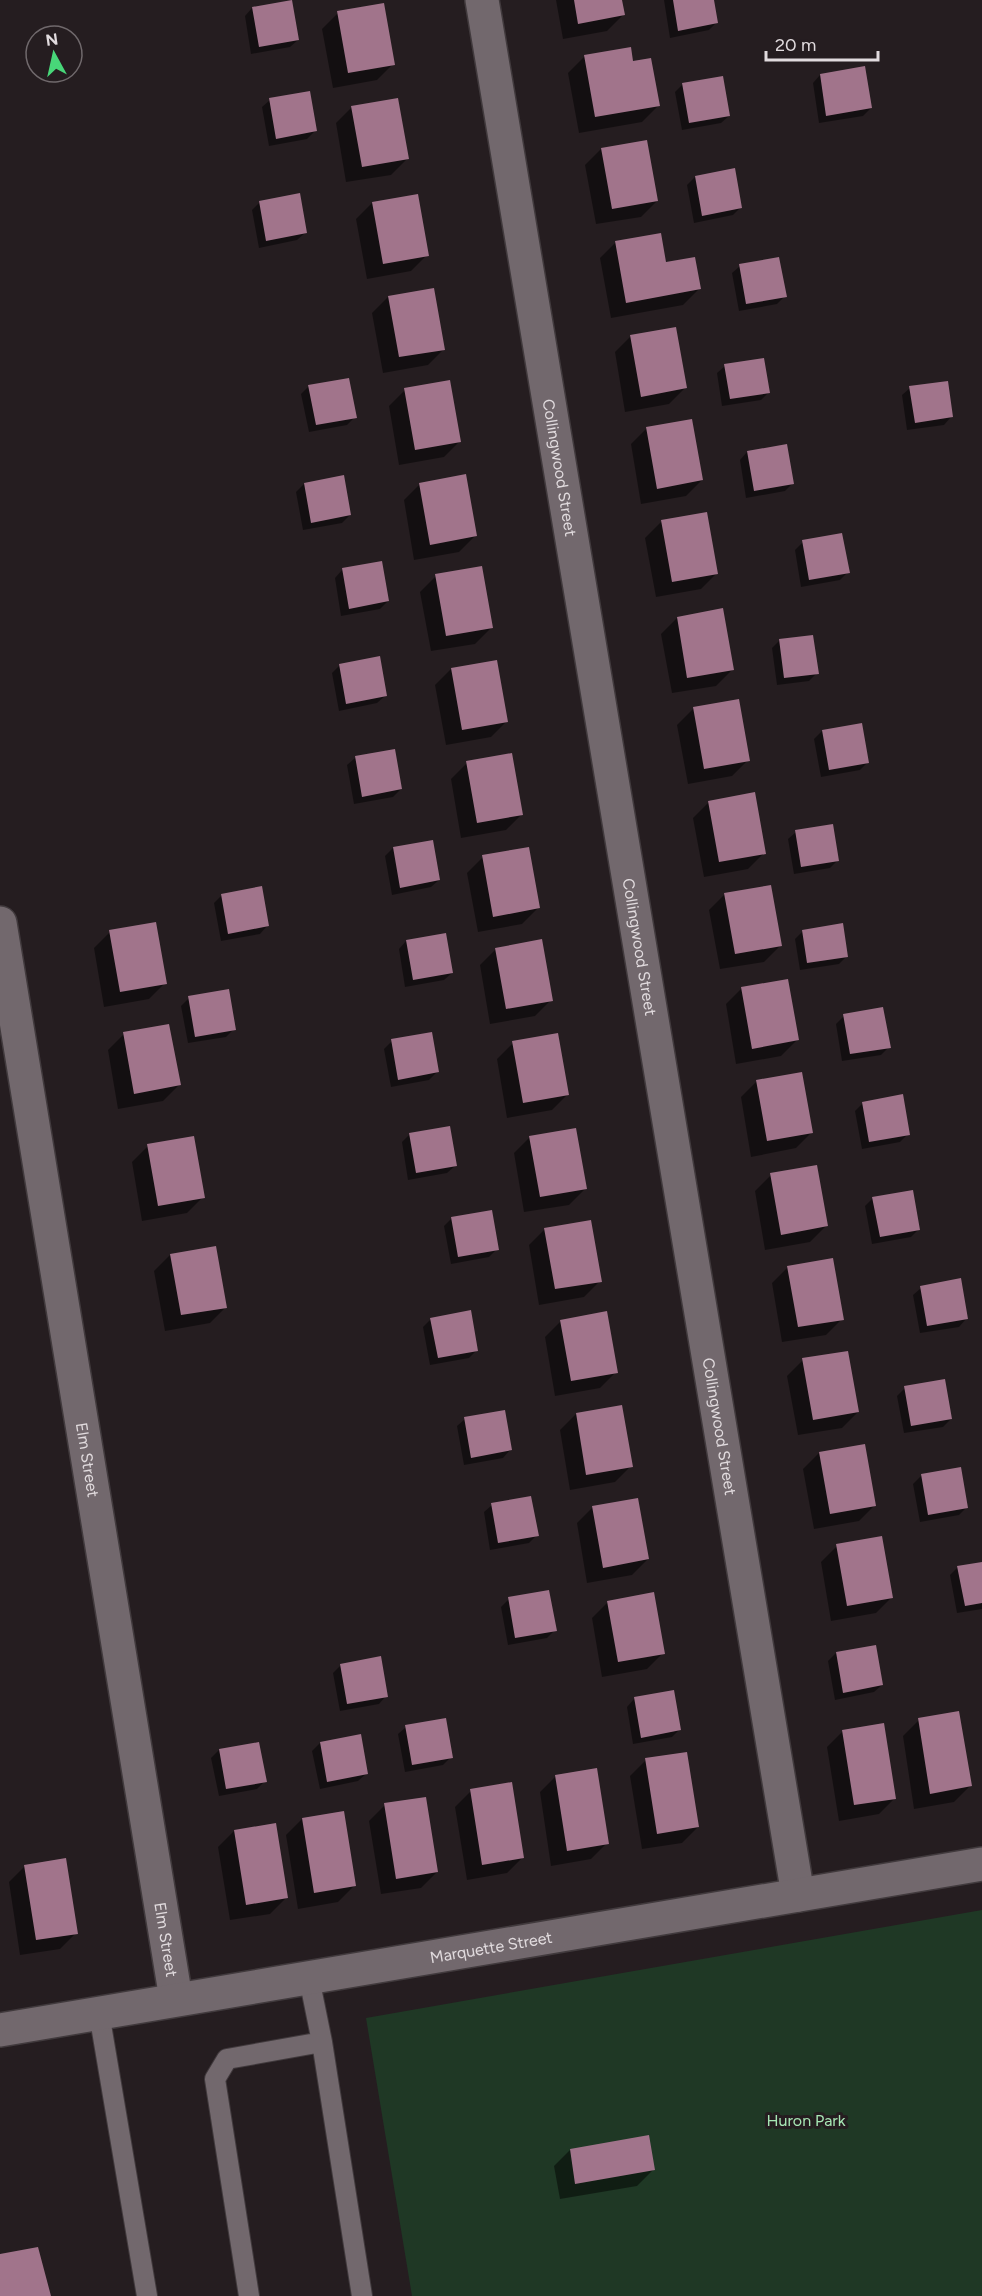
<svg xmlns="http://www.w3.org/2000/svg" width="982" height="2296" viewBox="0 0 982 2296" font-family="Figtree,sans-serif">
<rect width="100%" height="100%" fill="#251d20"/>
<path fill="#1f3825" d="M982 1910V2296H412L366 2018Z"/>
<path fill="#0007" d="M556 0H620L623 15 607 31 563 39Z
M664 0H713L717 22 709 30 670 38Z
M252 8 298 40 290 47 251 54 245 16Z
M338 13 393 64 377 80 333 88 322 29Z
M584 57 632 63 658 106 642 122 579 133 568 73Z
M820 75 871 108 863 116 819 123 813 83Z
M683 84 729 116 721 123 682 130 675 92Z
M270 100 315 131 307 139 269 146 262 107Z
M352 107 407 159 391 175 346 182 336 123Z
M601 149 657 201 641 217 596 224 585 165Z
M695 177 741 207 733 215 694 223 687 185Z
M260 202 305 233 297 240 259 248 252 210Z
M372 203 427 255 411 271 367 279 356 219Z
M616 242 665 264 699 289 683 305 611 318 600 258Z
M740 266 785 296 777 304 739 311 732 273Z
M388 297 444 349 428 365 383 373 372 313Z
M631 336 685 388 669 404 625 412 615 352Z
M725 366 768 393 761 400 722 406 717 373Z
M309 386 355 417 347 425 309 432 301 394Z
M910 388 951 417 944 425 907 430 902 395Z
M405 390 460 441 444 457 399 465 389 406Z
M647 428 702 480 686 496 641 504 631 444Z
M747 452 793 483 785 491 746 498 740 460Z
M304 484 350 515 342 523 303 530 296 492Z
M420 484 475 536 459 552 414 560 404 500Z
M661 522 717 573 701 589 656 597 645 538Z
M803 542 848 572 840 580 801 587 795 550Z
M342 570 388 601 380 609 341 616 335 578Z
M436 576 491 628 475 644 431 651 420 592Z
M677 618 732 670 716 686 672 693 661 634Z
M780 640 817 673 809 681 777 685 772 648Z
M340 665 385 696 377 703 339 711 332 673Z
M451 669 507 721 491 737 446 745 435 685Z
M738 701 748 760 732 776 688 784 677 725 693 709Z
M822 731 868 762 860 770 821 777 814 739Z
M355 758 401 789 393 797 354 804 347 765Z
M467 763 522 814 506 830 461 838 451 779Z
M709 802 764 853 748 869 704 877 693 818Z
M796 832 838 860 830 868 794 874 788 839Z
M393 848 439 880 431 887 392 895 385 856Z
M483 857 538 908 522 924 478 932 467 873Z
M725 894 780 946 764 962 720 969 709 910Z
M222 895 267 926 260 934 221 941 214 903Z
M803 931 847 956 839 964 800 970 795 939Z
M110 932 165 983 149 999 104 1007 94 948Z
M406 941 452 973 444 980 405 987 399 949Z
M496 949 551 1000 535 1016 490 1024 480 965Z
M742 988 797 1040 781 1056 736 1064 726 1004Z
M189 998 234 1029 226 1037 188 1043 181 1006Z
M844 1016 889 1047 881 1055 842 1061 836 1024Z
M124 1034 179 1085 163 1101 118 1109 108 1050Z
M392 1041 437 1072 429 1080 391 1087 384 1049Z
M513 1043 568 1094 552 1110 507 1118 497 1059Z
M757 1081 812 1132 796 1148 751 1157 741 1097Z
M863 1103 908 1134 900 1142 862 1149 855 1111Z
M410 1134 455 1166 447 1173 408 1180 402 1142Z
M530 1137 585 1189 569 1205 524 1212 514 1153Z
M148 1146 203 1197 187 1213 142 1221 132 1162Z
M771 1175 826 1226 810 1242 765 1250 755 1191Z
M873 1198 919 1229 911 1237 872 1244 865 1206Z
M452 1218 497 1249 489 1257 451 1264 444 1226Z
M545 1229 600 1281 584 1297 539 1305 529 1245Z
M170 1255 226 1307 210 1323 165 1331 154 1271Z
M788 1267 842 1319 826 1335 782 1342 772 1283Z
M921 1288 966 1319 959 1327 920 1333 913 1295Z
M431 1319 477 1350 469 1358 430 1365 423 1327Z
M561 1321 616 1372 600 1388 555 1396 545 1337Z
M803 1360 858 1412 842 1428 798 1435 787 1376Z
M905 1388 951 1419 943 1427 904 1433 897 1396Z
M576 1414 631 1466 615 1482 570 1490 560 1430Z
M465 1419 510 1450 503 1458 464 1465 457 1426Z
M819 1453 875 1505 859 1521 814 1529 803 1469Z
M960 1469 967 1507 959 1515 920 1522 913 1484 921 1476Z
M492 1505 537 1535 529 1543 490 1550 484 1512Z
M593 1507 648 1559 632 1575 587 1583 577 1523Z
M837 1546 892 1597 876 1613 831 1621 821 1562Z
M982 1563V1609L957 1613 950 1575 958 1567Z
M509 1599 555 1630 547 1638 508 1645 501 1607Z
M608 1602 663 1653 647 1669 602 1677 592 1618Z
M836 1653 882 1685 874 1692 835 1700 828 1661Z
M341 1665 386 1696 379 1704 340 1711 333 1673Z
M634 1699 680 1729 672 1737 633 1744 627 1707Z
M919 1720 970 1786 954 1802 914 1809 903 1736Z
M406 1727 451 1757 443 1765 405 1772 398 1734Z
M843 1731 895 1798 879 1814 839 1821 827 1747Z
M320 1743 366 1774 358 1781 320 1789 312 1751Z
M219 1750 265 1781 257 1789 219 1796 211 1758Z
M646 1760 698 1827 682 1843 642 1849 630 1776Z
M556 1776 607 1843 591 1859 551 1866 540 1792Z
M471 1791 523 1857 507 1873 467 1880 455 1807Z
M385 1805 437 1872 421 1888 381 1894 369 1821Z
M302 1819 354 1886 338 1902 298 1909 286 1835Z
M234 1831 286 1898 270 1914 230 1920 218 1847Z
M25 1866 76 1933 60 1949 20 1955 9 1882Z
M570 2150 653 2170 637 2186 560 2199 554 2166Z"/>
<path fill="#a1748b" d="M292 0 299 40 259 47 252 7Z
M574 0H622L625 15 578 24Z
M673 0H714L718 23 678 31Z
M384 3 395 65 348 73 337 11Z
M631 47 633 61 651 58 660 106 595 117 584 55Z
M865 66 872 108 826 116 820 74Z
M723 76 730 116 689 123 682 83Z
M310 91 317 131 276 139 269 98Z
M398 98 409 159 362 167 351 106Z
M647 140 658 201 612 209 601 148Z
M735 168 742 208 702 216 695 176Z
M300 193 307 233 266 241 259 201Z
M418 194 429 256 383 264 372 202Z
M661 233 666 262 695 257 701 289 626 303 615 241Z
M779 257 787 297 746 304 739 264Z
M434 288 445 350 399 357 388 296Z
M676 327 687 388 641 397 630 335Z
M764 358 770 393 730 399 724 364Z
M349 378 357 418 316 425 308 385Z
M450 380 461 442 415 450 404 388Z
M948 381 953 417 915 423 909 386Z
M692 419 703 480 657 489 646 427Z
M787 444 794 484 754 491 747 451Z
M466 474 477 536 430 545 419 483Z
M344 475 351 515 311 523 304 483Z
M707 512 718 574 672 582 661 520Z
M842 533 850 573 809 580 802 540Z
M382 561 389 601 349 609 342 568Z
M482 566 493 628 446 636 435 574Z
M723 608 734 670 687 678 677 617Z
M813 635 819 674 784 678 779 639Z
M380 656 387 696 346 704 339 664Z
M497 660 508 722 462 730 451 668Z
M739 699 750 761 704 769 693 707Z
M862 723 869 763 829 770 822 730Z
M395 749 402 789 362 797 355 756Z
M512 753 523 815 477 823 466 761Z
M755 792 766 854 719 862 708 801Z
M833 824 839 861 801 867 795 830Z
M433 840 440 880 400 888 393 847Z
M529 847 540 908 493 917 482 855Z
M771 885 782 946 735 954 724 893Z
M262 886 269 926 228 934 221 894Z
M156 922 167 984 120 992 109 930Z
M843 923 848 957 807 963 802 930Z
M446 933 453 973 413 980 406 940Z
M542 939 553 1001 506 1009 495 948Z
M788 979 799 1040 752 1049 741 987Z
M229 989 236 1030 195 1037 188 996Z
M883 1007 891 1048 850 1054 843 1014Z
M169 1024 181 1085 134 1094 123 1032Z
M432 1032 439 1072 398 1080 391 1039Z
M558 1033 569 1095 523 1103 512 1041Z
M802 1072 813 1133 767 1141 756 1080Z
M903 1094 910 1135 869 1142 862 1102Z
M450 1126 457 1166 416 1173 409 1133Z
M576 1128 587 1189 540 1197 529 1136Z
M194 1136 205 1198 158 1206 147 1144Z
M817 1165 828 1226 781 1235 770 1173Z
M913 1190 920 1230 880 1237 872 1197Z
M492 1210 499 1250 458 1257 451 1217Z
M591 1220 602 1282 555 1289 544 1228Z
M216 1246 227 1308 181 1315 170 1254Z
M833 1258 844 1320 798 1327 787 1266Z
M961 1278 968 1319 927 1326 920 1286Z
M471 1310 478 1351 438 1358 430 1318Z
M607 1311 618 1373 571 1381 560 1320Z
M848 1351 859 1412 813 1420 802 1358Z
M945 1379 952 1419 911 1426 904 1386Z
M622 1405 633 1467 586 1475 576 1413Z
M505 1410 512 1450 471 1458 464 1417Z
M865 1444 876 1506 830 1514 819 1452Z
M961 1467 968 1508 928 1515 921 1474Z
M531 1496 539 1536 498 1543 491 1503Z
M638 1498 649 1559 603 1568 592 1506Z
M882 1536 893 1598 847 1606 836 1544Z
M982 1562V1603L965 1606 957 1566Z
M549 1590 557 1631 515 1638 508 1597Z
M654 1592 665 1654 618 1662 607 1601Z
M876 1645 883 1685 843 1693 836 1652Z
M381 1656 388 1697 347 1704 340 1664Z
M674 1690 681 1730 641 1738 634 1697Z
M959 1711 972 1786 930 1794 918 1718Z
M446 1718 453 1758 412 1765 405 1725Z
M884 1723 896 1799 854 1805 842 1730Z
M361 1734 368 1774 327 1782 320 1742Z
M259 1742 267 1782 226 1789 219 1749Z
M687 1752 699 1827 657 1834 645 1758Z
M597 1768 609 1844 567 1851 555 1775Z
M512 1782 524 1858 482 1865 470 1789Z
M426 1797 438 1872 396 1879 384 1803Z
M344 1811 356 1886 314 1893 302 1818Z
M276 1823 288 1898 246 1905 234 1830Z
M66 1858 78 1934 36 1940 24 1865Z
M649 2135 655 2170 575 2184 570 2149Z
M38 2247 51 2296H0V2254Z"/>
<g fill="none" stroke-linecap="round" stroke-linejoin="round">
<defs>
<path id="lane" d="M309 1978 322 2042 362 2296
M99 2013 147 2296
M249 2296 215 2079 227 2059 322 2042"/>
<g id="street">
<path id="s1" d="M482 0 798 1895"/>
<path id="s2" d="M0 923 176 1999"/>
<path id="s3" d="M0 2030 982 1864"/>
</g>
</defs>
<use href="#lane" stroke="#413a3d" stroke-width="22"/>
<use href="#street" stroke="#413a3d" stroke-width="36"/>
<use href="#lane" stroke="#72686d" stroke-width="20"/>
<use href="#street" stroke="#72686d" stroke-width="33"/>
</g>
<g text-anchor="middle" stroke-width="6" stroke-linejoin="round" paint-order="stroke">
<g font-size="16" fill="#e1dbde" stroke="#251d20">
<text dy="6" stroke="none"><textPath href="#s1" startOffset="474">Collingwood Street</textPath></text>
<text dy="6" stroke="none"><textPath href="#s1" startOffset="960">Collingwood Street</textPath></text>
<text dy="6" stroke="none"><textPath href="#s1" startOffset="1446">Collingwood Street</textPath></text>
<text dy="6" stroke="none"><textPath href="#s2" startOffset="544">Elm Street</textPath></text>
<text dy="6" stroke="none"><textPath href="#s2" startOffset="1030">Elm Street</textPath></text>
<text dy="6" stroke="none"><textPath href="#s3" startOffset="498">Marquette Street</textPath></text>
</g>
<g font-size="16" fill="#a7e7b5" stroke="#251d20">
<text x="806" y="2126">Huron Park</text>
</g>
</g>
<g transform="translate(54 54) rotate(352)"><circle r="28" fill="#251d20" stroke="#70696c" stroke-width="1.5"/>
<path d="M0-4.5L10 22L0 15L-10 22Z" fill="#48d779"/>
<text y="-9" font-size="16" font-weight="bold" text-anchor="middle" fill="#e1dbde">N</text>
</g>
<path d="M766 51v9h112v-9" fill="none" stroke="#e1dbde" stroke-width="3"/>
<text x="775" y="51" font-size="18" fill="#e1dbde" stroke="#251d20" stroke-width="4.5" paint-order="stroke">20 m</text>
</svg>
